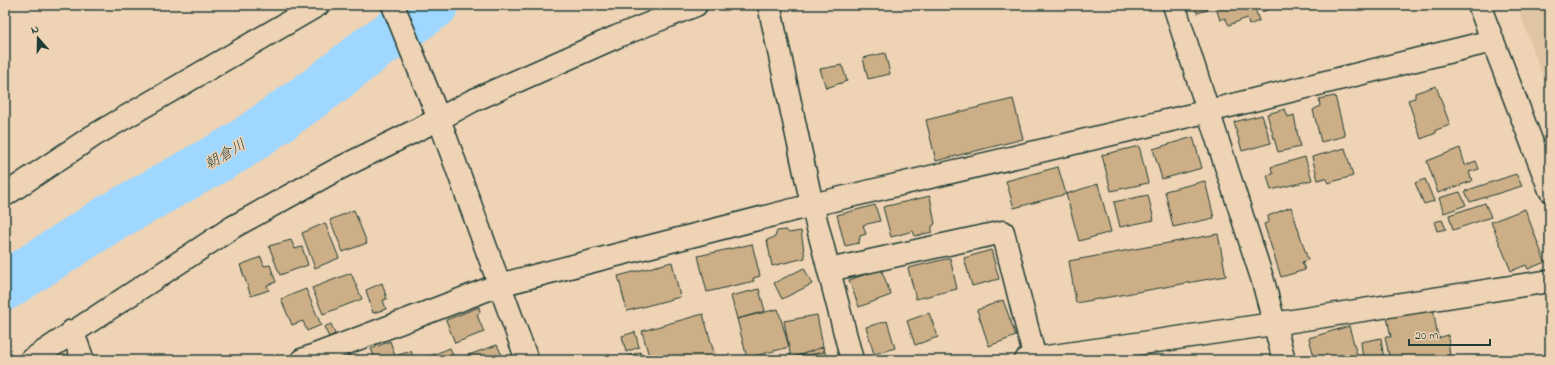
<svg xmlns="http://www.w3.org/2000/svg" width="1555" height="365" viewBox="0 0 1555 365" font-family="'Indie Flower','Klee One',sans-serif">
<rect width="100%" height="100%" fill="#eed3b5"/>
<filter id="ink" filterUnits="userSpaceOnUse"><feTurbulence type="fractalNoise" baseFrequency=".025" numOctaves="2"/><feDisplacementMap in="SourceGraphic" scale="8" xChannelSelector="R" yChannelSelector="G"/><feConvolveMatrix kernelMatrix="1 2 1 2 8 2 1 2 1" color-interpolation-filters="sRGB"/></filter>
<g filter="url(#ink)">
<path fill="#e0c5a5" d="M1517 5H1550V96Z"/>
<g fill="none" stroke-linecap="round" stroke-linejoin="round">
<path stroke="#9fd7ff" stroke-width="49" d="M5 286 109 219 238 147 323 87 371 49 434 5"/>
</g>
<path fill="#cdaf87" stroke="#1f3d34" d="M1199 5H1206L1208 10 1197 13 1194 6Z
M1215 5H1254L1259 21 1249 25 1247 18 1229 25 1225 18 1220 20Z
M1260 5H1278L1262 12Z
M885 53 890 74 868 79 863 58Z
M842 65 847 81 826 88 820 69Z
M1436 86 1450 125 1436 130V133L1421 139 1408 100 1415 98V93Z
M1335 96 1345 136 1321 142 1313 110 1320 106 1319 99Z
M1013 99 1023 139 936 161 926 120Z
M1285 109 1288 117 1294 115 1300 147 1278 152 1267 114Z
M1262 115 1271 143 1242 151 1234 122Z
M1193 137 1202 168 1162 179 1153 149Z
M1139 146 1148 183 1111 191 1102 155Z
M1345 148 1353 176 1328 183 1325 178 1318 180 1312 157Z
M1460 148 1465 165 1476 161 1479 169 1469 172 1472 181 1438 193 1427 161Z
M1305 157 1312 180 1271 190 1267 175 1273 174 1271 167Z
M1058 167 1066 194 1014 208 1006 181Z
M1516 174 1522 186 1470 202 1465 191Z
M1425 179 1434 201 1424 204 1415 183Z
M1205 181 1214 218 1173 227 1165 191Z
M1098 184 1111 232 1079 241 1066 194Z
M1460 192 1466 205 1444 213 1439 198Z
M1148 195 1154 220 1120 227 1114 202Z
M930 196 935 224 932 226V232L915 236 913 231 891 237 883 207Z
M1485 203 1491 217 1453 230 1449 215Z
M875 205 880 221 863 225 866 234 860 236 859 243 845 246 837 215Z
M1291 207 1308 260 1302 262 1305 270 1281 277 1264 224 1269 222 1268 216Z
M1525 209 1545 262 1528 269 1526 265 1511 271 1491 222Z
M354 210 367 243 343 252 330 220Z
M1442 220 1446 229 1437 231 1434 222Z
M325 223 339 258 315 268 302 233Z
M786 230 789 233 801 231 805 258 772 266 767 240 775 237 777 231Z
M1218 234 1226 276 1076 303 1069 261Z
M291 240 295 249 302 247 308 265 280 275 269 246Z
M752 244 760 276 753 278 754 281 707 292 698 256Z
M991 250 999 279 972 286 964 258Z
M261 257 264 266 270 265 276 282 267 285 269 290 251 296 240 265Z
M950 258 957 289 916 299 908 268Z
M672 262 680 297 627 311 618 276Z
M804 268 812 284 782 299 774 283Z
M881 269 891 295 859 307 849 280Z
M351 273 362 299 323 314 312 288Z
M382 283 387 299 383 300 386 309 373 313 366 290Z
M306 289 321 325 307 331 303 321 292 325 281 299Z
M759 289 765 311 737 319 731 296Z
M1003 300 1016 336 989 346 977 310Z
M479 307 480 312 477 315 484 332 455 343 446 320Z
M1433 308 1438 338 1448 335 1450 358 1441 360H1390L1385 337H1391L1387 317Z
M778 309 789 347 747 358 737 319Z
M929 313 938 337 915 345 907 321Z
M703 314 716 360H650L642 331Z
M817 315 824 352 791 358 784 321Z
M887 321 895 348 874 354 866 327Z
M331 324 335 334 329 337 324 327Z
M1349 326 1357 355 1339 360H1315L1309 338Z
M635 332 639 347 626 352 622 336Z
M1381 338 1384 360H1363L1361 342Z
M390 341 395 356 411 351 414 360H376L371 349Z
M497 345 503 357 495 360H461L460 358Z
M823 347 828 360H792L791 358Z
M450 348 455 360H431L430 356Z
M640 352 643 360H624L623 358Z
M774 356 775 360H747V358Z
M1478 356V360L1459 359Z"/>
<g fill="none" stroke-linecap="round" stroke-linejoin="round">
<defs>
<path id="street" d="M769 5 812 205 852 360
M1174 5 1263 281 1284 360
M5 195 93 136 318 5
M829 270 1003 232 1035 359
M72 331 83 360
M31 360 233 227 336 170 439 119 472 101 616 37 696 5
M302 360 499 285 812 205 1209 111 1492 41
M1026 360 1273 324 1550 281"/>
<path id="secondary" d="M393 5 439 119 527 360
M1479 5 1550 190"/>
</defs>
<use href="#street" stroke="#1f3d34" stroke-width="25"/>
<use href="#secondary" stroke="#1f3d34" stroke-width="25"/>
<use href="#street" stroke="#eed3b5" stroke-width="22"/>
<use href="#secondary" stroke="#eed3b5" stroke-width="22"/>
</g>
</g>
<g text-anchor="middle" stroke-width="3" stroke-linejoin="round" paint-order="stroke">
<g font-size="15" font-style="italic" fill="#2c4c48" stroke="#eed3b5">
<text transform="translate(225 154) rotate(-31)" y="5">朝倉川</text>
</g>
</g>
<rect width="1555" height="365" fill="none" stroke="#eed3b5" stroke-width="20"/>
<rect x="10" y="10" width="1535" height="345" fill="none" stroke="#1f3d34" stroke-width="1.5" filter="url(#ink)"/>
<g transform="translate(38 38) rotate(340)" stroke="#eed3b5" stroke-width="3" paint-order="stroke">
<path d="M0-3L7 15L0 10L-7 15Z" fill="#1f3d34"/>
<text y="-6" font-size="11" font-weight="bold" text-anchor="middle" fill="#1f3d34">N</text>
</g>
<path d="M1409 339v6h81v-6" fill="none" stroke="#1f3d34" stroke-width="2"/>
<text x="1415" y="339" font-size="12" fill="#1f3d34" stroke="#eed3b5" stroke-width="3" paint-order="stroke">20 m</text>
</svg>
